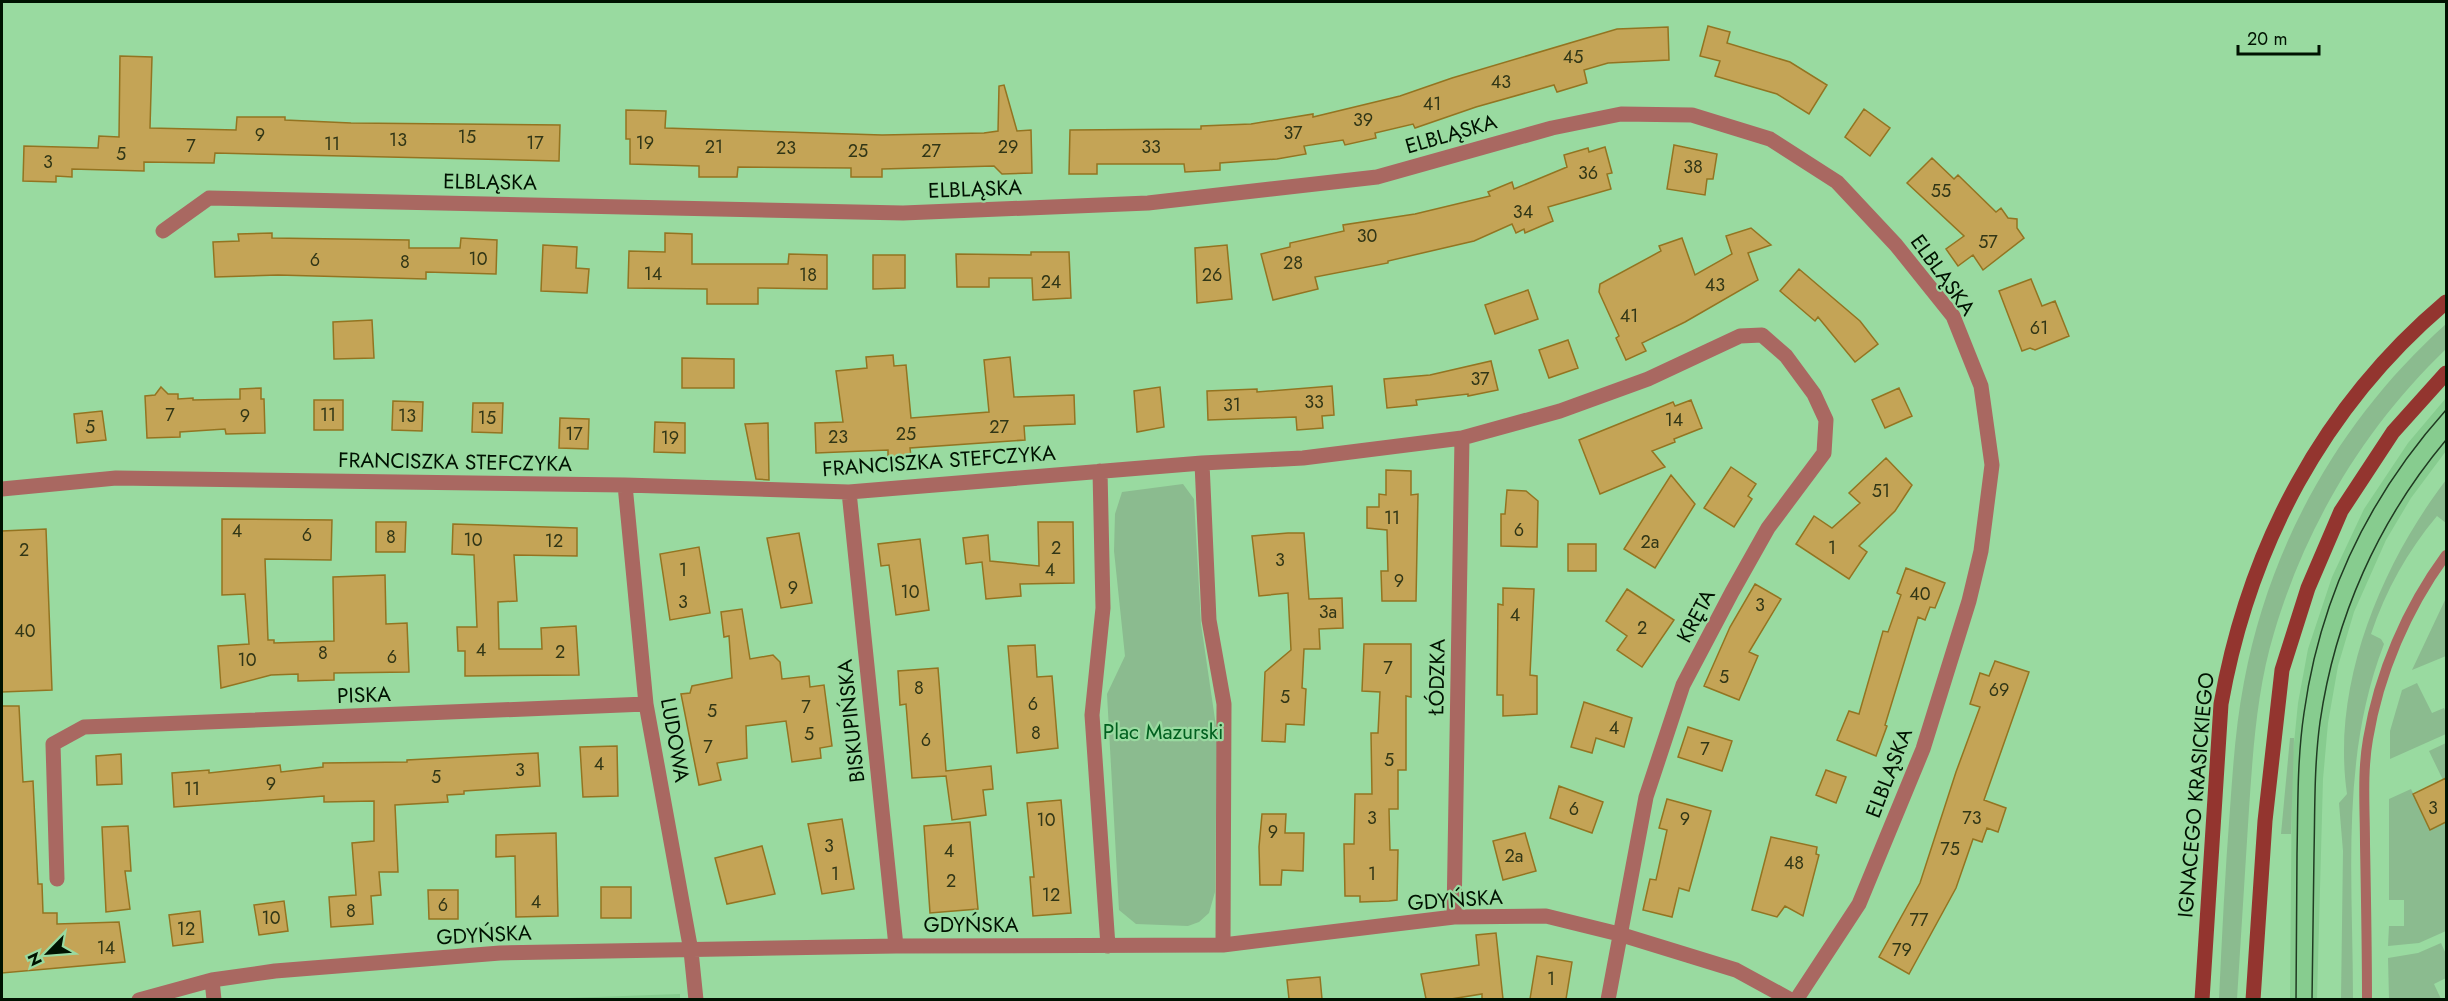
<svg xmlns="http://www.w3.org/2000/svg" width="2448" height="1001" viewBox="0 0 2448 1001" font-family="Jost,sans-serif">
<rect width="100%" height="100%" fill="#99daa0"/>
<path fill="#87cc8f" d="M2446 398V451L2411 498 2386 540 2354 612 2338 666 2328 723 2323 779 2317 999 2290 1000 2292 763 2298 703 2308 649 2332 577 2364 509 2408 443Z
M680 994V999H539Z"/>
<path fill="#8bbb8f" d="M2446 324V349C2365 427 2306 524 2274 633 2257 689 2253 750 2249 809 2245 872 2241 936 2237 999H2219C2222 936 2225 872 2230 809 2233 766 2236 723 2244 682 2270 543 2341 418 2446 324Z
M2446 480V523L2437 516C2407 552 2386 590 2371 634L2381 639 2384 644C2340 758 2353 879 2353 999H2341L2343 851 2339 803 2347 794C2331 685 2381 565 2446 480Z
M1183 484 1194 499 1201 624 1217 733 1215 892 1209 913 1199 922 1188 926 1136 924 1119 910 1107 694 1125 656 1114 551 1115 514 1122 492Z
M2446 598V656L2412 670Z
M2417 683 2432 713 2444 708 2446 713V734L2390 759V731L2402 690Z
M2290 738H2294L2291 834H2281Z
M2446 743V778L2443 780 2429 751Z
M2411 789 2430 830 2446 822V931L2419 943 2388 946 2389 926H2404V900H2389V799Z
M2441 943 2446 954V978L2434 984 2441 999H2389L2388 958 2418 953Z"/>
<path fill="#c4a456" stroke="#937421" stroke-width="1.5" d="M1708 26 1730 32 1727 43 1790 62 1827 85 1809 114 1777 94 1715 76 1720 61 1700 56Z
M1668 27 1669 60 1608 63 1584 70 1587 83 1557 92 1554 85 1476 107 1415 128 1413 124 1375 133 1376 138 1345 145 1343 140 1304 146 1306 154 1277 159 1220 163V170L1185 172 1184 164H1097V174H1069L1070 130 1201 129V126L1251 124 1313 114V117L1400 96 1452 78 1617 29Z
M120 56 152 57 150 128 236 130 237 117H285V120L351 123 560 125 559 161 215 153 214 163 144 162V171L72 169V177L56 176V182L23 181 24 146 98 148 99 136 119 137Z
M1004 85 1017 131 1031 130 1032 173 1002 174 994 166 882 169V177H851V168L738 167 737 177H699V166L630 164V139H626V110L666 111 665 128 882 135 984 133 998 131 999 86Z
M1864 109 1890 128 1870 156 1845 137Z
M1674 145 1717 154 1713 179H1707L1705 195 1667 189Z
M1605 147 1612 173 1607 174 1611 189 1548 207 1553 221 1525 233 1524 229 1516 233 1512 224 1474 241 1388 261V263L1315 277 1318 289 1273 300 1261 254 1290 247V243L1344 231 1343 225 1415 214 1490 196 1488 192 1512 182 1514 189 1567 167 1564 155 1588 148 1589 152Z
M1932 158 1954 179 1958 175 1996 212 2001 208 2008 218 2017 219V228L2024 238 1983 270 1973 255 1958 266 1946 249 1964 236 1907 183Z
M1751 228 1771 245 1748 253 1758 280 1685 322 1642 343 1646 351 1626 360 1616 338 1619 336 1599 292 1600 284 1661 251 1659 246 1682 238 1695 275 1732 254 1726 236Z
M272 233V238L409 240V248H460L461 238 497 240 496 274 426 272V279L278 275 215 277 213 242 239 241 238 234Z
M665 233 692 234V264H788L789 254 827 255V289L758 288V304H707V289L628 288 629 251 665 252Z
M543 245 577 247 576 268 589 269 587 293 541 291Z
M1227 245 1232 299 1197 303 1195 248Z
M1031 252H1069L1071 298 1033 300 1032 278H989V287H957L956 254 1031 255Z
M873 255H905V288L873 289Z
M1799 269 1860 321 1878 344 1855 362 1818 317 1815 321 1780 291Z
M2031 279 2042 306 2055 301 2069 336 2035 350 2030 348 2022 351 1999 291Z
M1528 290 1538 319 1495 334 1485 305Z
M372 320 374 358 334 359 333 322Z
M1568 340 1578 368 1549 378 1539 350Z
M893 355 894 366 906 365 911 418 989 412 984 360 1010 357 1014 397 1074 395 1075 424 1024 426 1025 440 910 448 911 457 888 459V450L816 453 815 423 843 422 836 371 867 368 866 357Z
M682 358 734 359V388H682Z
M1491 361 1498 390 1468 396V394L1416 400 1417 405 1387 408 1384 379 1430 375Z
M1332 386 1334 415 1322 416 1323 428 1297 430 1296 417 1208 420 1207 391 1257 389V392Z
M161 387 168 394H178V399L193 398V400L240 399V389L261 388V399H264L265 433 226 434 225 429 180 432V437L147 438 145 396 155 395Z
M1160 387 1164 427 1137 432 1134 391Z
M1899 388 1912 416 1885 428 1872 400Z
M314 400H343V430H314Z
M1691 400 1702 428 1674 439 1675 442 1652 451 1665 467 1600 494 1579 440 1673 402 1675 406Z
M393 401 423 402 422 431 392 430Z
M473 403H503L502 433 472 432Z
M102 411 106 440 77 443 74 414Z
M560 418 589 419 588 449 559 448Z
M655 422 685 423V453L654 452Z
M768 423 769 480 756 479 745 424Z
M1886 458 1912 485 1895 511 1859 546 1867 552 1849 579 1796 544 1814 516 1832 528 1860 503 1849 493Z
M1731 467 1756 484 1748 496 1752 499 1734 527 1704 508Z
M1386 470 1411 471V495L1418 494 1416 601H1382L1381 571H1388L1387 530 1367 528V507H1379V494L1386 495Z
M1671 475 1695 504 1655 568 1624 549Z
M1507 490 1526 491 1538 501 1537 547 1501 546V514H1505Z
M222 519 332 520 331 560 265 559 268 640H274V643L334 641 333 577 385 575 386 624 407 623 409 672 334 673V680L298 681V674L271 675 221 688 218 646 249 644 245 594 222 595Z
M376 522H406L405 552H376Z
M1038 522H1073L1074 583 1020 584 1021 596 986 599 982 562 966 564 963 538 988 535 990 561 1039 566Z
M453 524 577 528V556L514 555 517 601 498 602 499 649H542L541 628 576 626 579 675 465 676V651H458L457 627H477L474 555 452 554Z
M46 529 52 690 2 692V531Z
M799 533 812 603 781 608 767 538Z
M1288 533H1304L1309 599 1342 598 1343 628 1319 629 1320 649H1304L1302 688 1306 689 1304 725 1286 724 1285 742 1262 741 1265 672 1291 650 1288 593 1259 596 1252 536Z
M920 539 929 610 896 615 889 565 881 566 878 544Z
M1568 544H1596V571H1568Z
M699 547 710 613 670 620 660 554Z
M1906 568 1945 583 1935 608 1930 607 1925 620 1918 617 1885 725 1887 726 1876 756 1837 740 1849 711 1859 714 1883 631 1888 632 1901 595 1897 593Z
M1755 584 1781 599 1749 652 1758 656 1739 700 1704 686 1730 627Z
M1503 588 1534 589 1530 675 1537 676V714L1503 716V695H1497L1498 604 1503 605Z
M1627 589 1674 620 1642 667 1617 650 1627 636 1606 621Z
M742 609 750 659 773 655 780 662 782 679 809 676 810 687 824 685 832 746 820 748 821 758 792 762 786 721 746 726 747 758 717 763 721 780 699 785 681 694 690 693 692 686 732 678 729 636 724 637 721 612Z
M1364 644H1411V697L1406 696V770H1398V809H1389L1390 850H1398L1397 900 1389 901 1360 902V896H1345L1344 844H1354L1355 794H1372L1371 733H1378L1380 692 1362 691Z
M1035 645 1037 677 1052 676 1058 748 1017 753 1008 646Z
M1995 661 2029 672 1984 800 2006 808 1998 832 1987 828 1982 842 1973 839 1956 888 1909 974 1879 957 1920 883 1956 772 1980 707 1970 704 1980 673 1989 676Z
M938 668 946 771 991 766 993 789 983 790 986 815 952 820 946 776 912 778 906 704 900 705 898 671Z
M1584 702 1632 718 1624 747 1596 738 1592 753 1571 747Z
M2 706H19L23 782 33 781 38 884H42L43 913H57V924L119 922 125 962 2 973Z
M1688 727 1732 741 1722 771 1678 757Z
M617 746 618 796 583 797 580 747Z
M538 753 540 786 464 791V794L447 795 448 802 395 805 398 872H379L381 895 371 896 373 924 331 927 329 897 356 895 352 843 374 841V801L324 802V796L174 807 172 773 209 770V773L280 765 281 772 323 767V763L407 762V760Z
M121 754 122 784 97 785 96 756Z
M1826 770 1846 777 1836 803 1816 795Z
M2446 778V822L2430 830 2413 794Z
M1559 786 1603 802 1592 833 1550 818Z
M1667 799 1711 811 1689 891 1679 888 1672 917 1643 910 1650 879 1656 880 1667 830 1659 828Z
M1061 800 1071 913 1033 916 1030 877H1034L1027 803Z
M1262 814H1286L1285 833H1304L1303 871 1282 870 1281 885H1260L1259 847Z
M842 819 854 889 822 894 808 824Z
M970 822 978 909 930 913 924 826Z
M128 826 131 871H125L130 909 106 912 102 827Z
M556 833 558 916 516 917 515 856 496 857V835Z
M1525 833 1536 871 1503 880 1493 841Z
M1771 837 1817 847 1816 854 1819 855 1803 916 1785 906 1777 917 1752 910Z
M762 846 775 894 727 904 715 858Z
M601 887H631V918H601Z
M428 890H458V919H429Z
M284 901 288 931 259 935 254 905Z
M200 911 203 942 173 946 169 915Z
M1496 933 1503 999H1482V994L1451 999H1426L1421 974 1479 965 1476 935Z
M1537 956 1572 962 1566 999H1530Z
M1320 977 1322 999H1289L1287 980Z"/>
<g fill="none" stroke-linecap="round" stroke-linejoin="round">
<path stroke="#a96861" stroke-width="10" d="M2367 1000C2367 948 2366 896 2365 844 2365 809 2362 773 2368 739 2379 673 2407 608 2446 555"/>
<path stroke="#a96861" stroke-width="15" d="M163 231 209 198 903 213 1148 203 1377 177 1552 128 1621 114 1692 115 1770 139 1837 182 1896 245 1953 316 1981 386 1992 465 1981 551 1969 601 1923 749 1859 904 1796 1000
M1202 463 1209 620 1224 704 1223 945
M1100 471 1103 608 1092 715 1108 946
M625 485 646 704 691 951 696 1000
M2 489 116 478 625 485 849 492 1202 463 1303 458 1462 438 1560 411 1648 379 1740 336 1762 335 1786 356 1814 394 1826 420 1824 453 1768 528 1732 592 1683 685 1646 797 1608 1000
M849 492 896 946
M57 879 53 744 84 727 646 704
M1454 917 1462 438
M212 980 214 1000
M139 1000 212 980 275 971 500 953 896 946 1223 945 1454 917 1546 916 1619 934 1736 970 1791 1000"/>
<path stroke="#93352f" stroke-width="15" d="M2202 1000 2221 704C2249 546 2323 406 2446 302
M2253 1000 2265 821 2282 670 2308 588 2341 511 2393 432 2446 373"/>
<path stroke="#203b22" stroke-width="1.5" d="M2296 1000C2296 951 2297 903 2297 854 2298 807 2297 760 2304 713 2320 598 2369 496 2446 410
M2312 1000C2313 951 2313 903 2314 854 2315 810 2314 766 2320 722 2335 618 2378 521 2446 440"/>
</g>
<g text-anchor="middle" stroke-width="4.5" stroke-linejoin="round" paint-order="stroke">
<g font-size="18" fill="#313616">
<text x="1573" y="63">45</text>
<text x="1501" y="88">43</text>
<text x="1432" y="110">41</text>
<text x="1363" y="126">39</text>
<text x="1293" y="139">37</text>
<text x="260" y="141">9</text>
<text x="467" y="143">15</text>
<text x="398" y="146">13</text>
<text x="535" y="149">17</text>
<text x="645" y="149">19</text>
<text x="332" y="150">11</text>
<text x="191" y="152">7</text>
<text x="714" y="153">21</text>
<text x="1008" y="153">29</text>
<text x="1151" y="153">33</text>
<text x="786" y="154">23</text>
<text x="858" y="157">25</text>
<text x="931" y="157">27</text>
<text x="121" y="160">5</text>
<text x="48" y="168">3</text>
<text x="1693" y="173">38</text>
<text x="1588" y="179">36</text>
<text x="1941" y="197">55</text>
<text x="1523" y="218">34</text>
<text x="1367" y="242">30</text>
<text x="1988" y="248">57</text>
<text x="478" y="265">10</text>
<text x="315" y="266">6</text>
<text x="405" y="268">8</text>
<text x="1293" y="269">28</text>
<text x="653" y="280">14</text>
<text x="808" y="281">18</text>
<text x="1212" y="281">26</text>
<text x="1051" y="288">24</text>
<text x="1715" y="291">43</text>
<text x="1629" y="322">41</text>
<text x="2039" y="334">61</text>
<text x="1480" y="385">37</text>
<text x="1314" y="408">33</text>
<text x="1232" y="411">31</text>
<text x="170" y="421">7</text>
<text x="328" y="421">11</text>
<text x="245" y="422">9</text>
<text x="407" y="422">13</text>
<text x="487" y="424">15</text>
<text x="1674" y="426">14</text>
<text x="90" y="433">5</text>
<text x="999" y="433">27</text>
<text x="574" y="440">17</text>
<text x="906" y="440">25</text>
<text x="838" y="443">23</text>
<text x="670" y="444">19</text>
<text x="1881" y="497">51</text>
<text x="1392" y="524">11</text>
<text x="1519" y="536">6</text>
<text x="237" y="537">4</text>
<text x="307" y="541">6</text>
<text x="391" y="543">8</text>
<text x="473" y="546">10</text>
<text x="554" y="547">12</text>
<text x="1650" y="548">2a</text>
<text x="1056" y="554">2</text>
<text x="1832" y="554">1</text>
<text x="24" y="556">2</text>
<text x="1280" y="566">3</text>
<text x="683" y="576">1</text>
<text x="1050" y="576">4</text>
<text x="1399" y="587">9</text>
<text x="793" y="594">9</text>
<text x="910" y="598">10</text>
<text x="1920" y="600">40</text>
<text x="683" y="608">3</text>
<text x="1760" y="611">3</text>
<text x="1328" y="618">3a</text>
<text x="1515" y="621">4</text>
<text x="1642" y="634">2</text>
<text x="25" y="637">40</text>
<text x="481" y="656">4</text>
<text x="560" y="658">2</text>
<text x="323" y="659">8</text>
<text x="392" y="663">6</text>
<text x="247" y="666">10</text>
<text x="1388" y="674">7</text>
<text x="1724" y="683">5</text>
<text x="919" y="694">8</text>
<text x="1999" y="696">69</text>
<text x="1285" y="703">5</text>
<text x="1033" y="710">6</text>
<text x="806" y="713">7</text>
<text x="712" y="717">5</text>
<text x="1614" y="734">4</text>
<text x="1036" y="739">8</text>
<text x="809" y="740">5</text>
<text x="926" y="746">6</text>
<text x="708" y="753">7</text>
<text x="1705" y="755">7</text>
<text x="1389" y="766">5</text>
<text x="599" y="770">4</text>
<text x="520" y="776">3</text>
<text x="436" y="783">5</text>
<text x="271" y="790">9</text>
<text x="192" y="795">11</text>
<text x="2433" y="814">3</text>
<text x="1574" y="815">6</text>
<text x="1372" y="824">3</text>
<text x="1972" y="824">73</text>
<text x="1685" y="825">9</text>
<text x="1046" y="826">10</text>
<text x="1273" y="838">9</text>
<text x="829" y="852">3</text>
<text x="1950" y="855">75</text>
<text x="949" y="857">4</text>
<text x="1514" y="862">2a</text>
<text x="1794" y="869">48</text>
<text x="835" y="880">1</text>
<text x="1372" y="880">1</text>
<text x="951" y="887">2</text>
<text x="1051" y="901">12</text>
<text x="536" y="908">4</text>
<text x="443" y="911">6</text>
<text x="351" y="917">8</text>
<text x="271" y="924">10</text>
<text x="1919" y="926">77</text>
<text x="186" y="935">12</text>
<text x="106" y="954">14</text>
<text x="1902" y="956">79</text>
<text x="1551" y="985">1</text>
</g>
<g font-size="21" fill="#001201" stroke="#99daa0">
<text transform="translate(1451 134) rotate(-16)" y="7">ELBLĄSKA</text>
<text transform="translate(490 182) rotate(1)" y="7">ELBLĄSKA</text>
<text transform="translate(975 189) rotate(-2)" y="7">ELBLĄSKA</text>
<text transform="translate(1943 275) rotate(54)" y="7">ELBLĄSKA</text>
<text transform="translate(939 461) rotate(-4)" y="7">FRANCISZKA STEFCZYKA</text>
<text transform="translate(455 462) rotate(1)" y="7">FRANCISZKA STEFCZYKA</text>
<text transform="translate(1696 616) rotate(-62)" y="7">KRĘTA</text>
<text transform="translate(1437 677) rotate(-89)" y="7">ŁÓDZKA</text>
<text transform="translate(364 695) rotate(-2)" y="7">PISKA</text>
<text transform="translate(851 721) rotate(-96)" y="7">BISKUPIŃSKA</text>
<text transform="translate(675 740) rotate(80)" y="7">LUDOWA</text>
<text transform="translate(1889 773) rotate(-69)" y="7">ELBLĄSKA</text>
<text transform="translate(2196 795) rotate(-85)" y="7">IGNACEGO KRASICKIEGO</text>
<text transform="translate(1455 900) rotate(-4)" y="7">GDYŃSKA</text>
<text x="971" y="932">GDYŃSKA</text>
<text transform="translate(484 935) rotate(-3)" y="7">GDYŃSKA</text>
</g>
<g font-size="21" fill="#01601f" stroke="#99daa0">
<text x="1163" y="739">Plac Mazurski</text>
</g>
</g>
<rect width="2448" height="1001" fill="none" stroke="#001201" stroke-width="6"/>
<g transform="translate(48 953) rotate(245)" stroke="#99daa0" stroke-width="4.5" paint-order="stroke">
<path d="M0-4.5L10 22L0 15L-10 22Z" fill="#001201"/>
<text y="-9" font-size="16" font-weight="bold" text-anchor="middle" fill="#001201">N</text>
</g>
<path d="M2238 45v9h81v-9" fill="none" stroke="#001201" stroke-width="3"/>
<text x="2247" y="45" font-size="18" fill="#001201" stroke="#99daa0" stroke-width="4.5" paint-order="stroke">20 m</text>
</svg>
